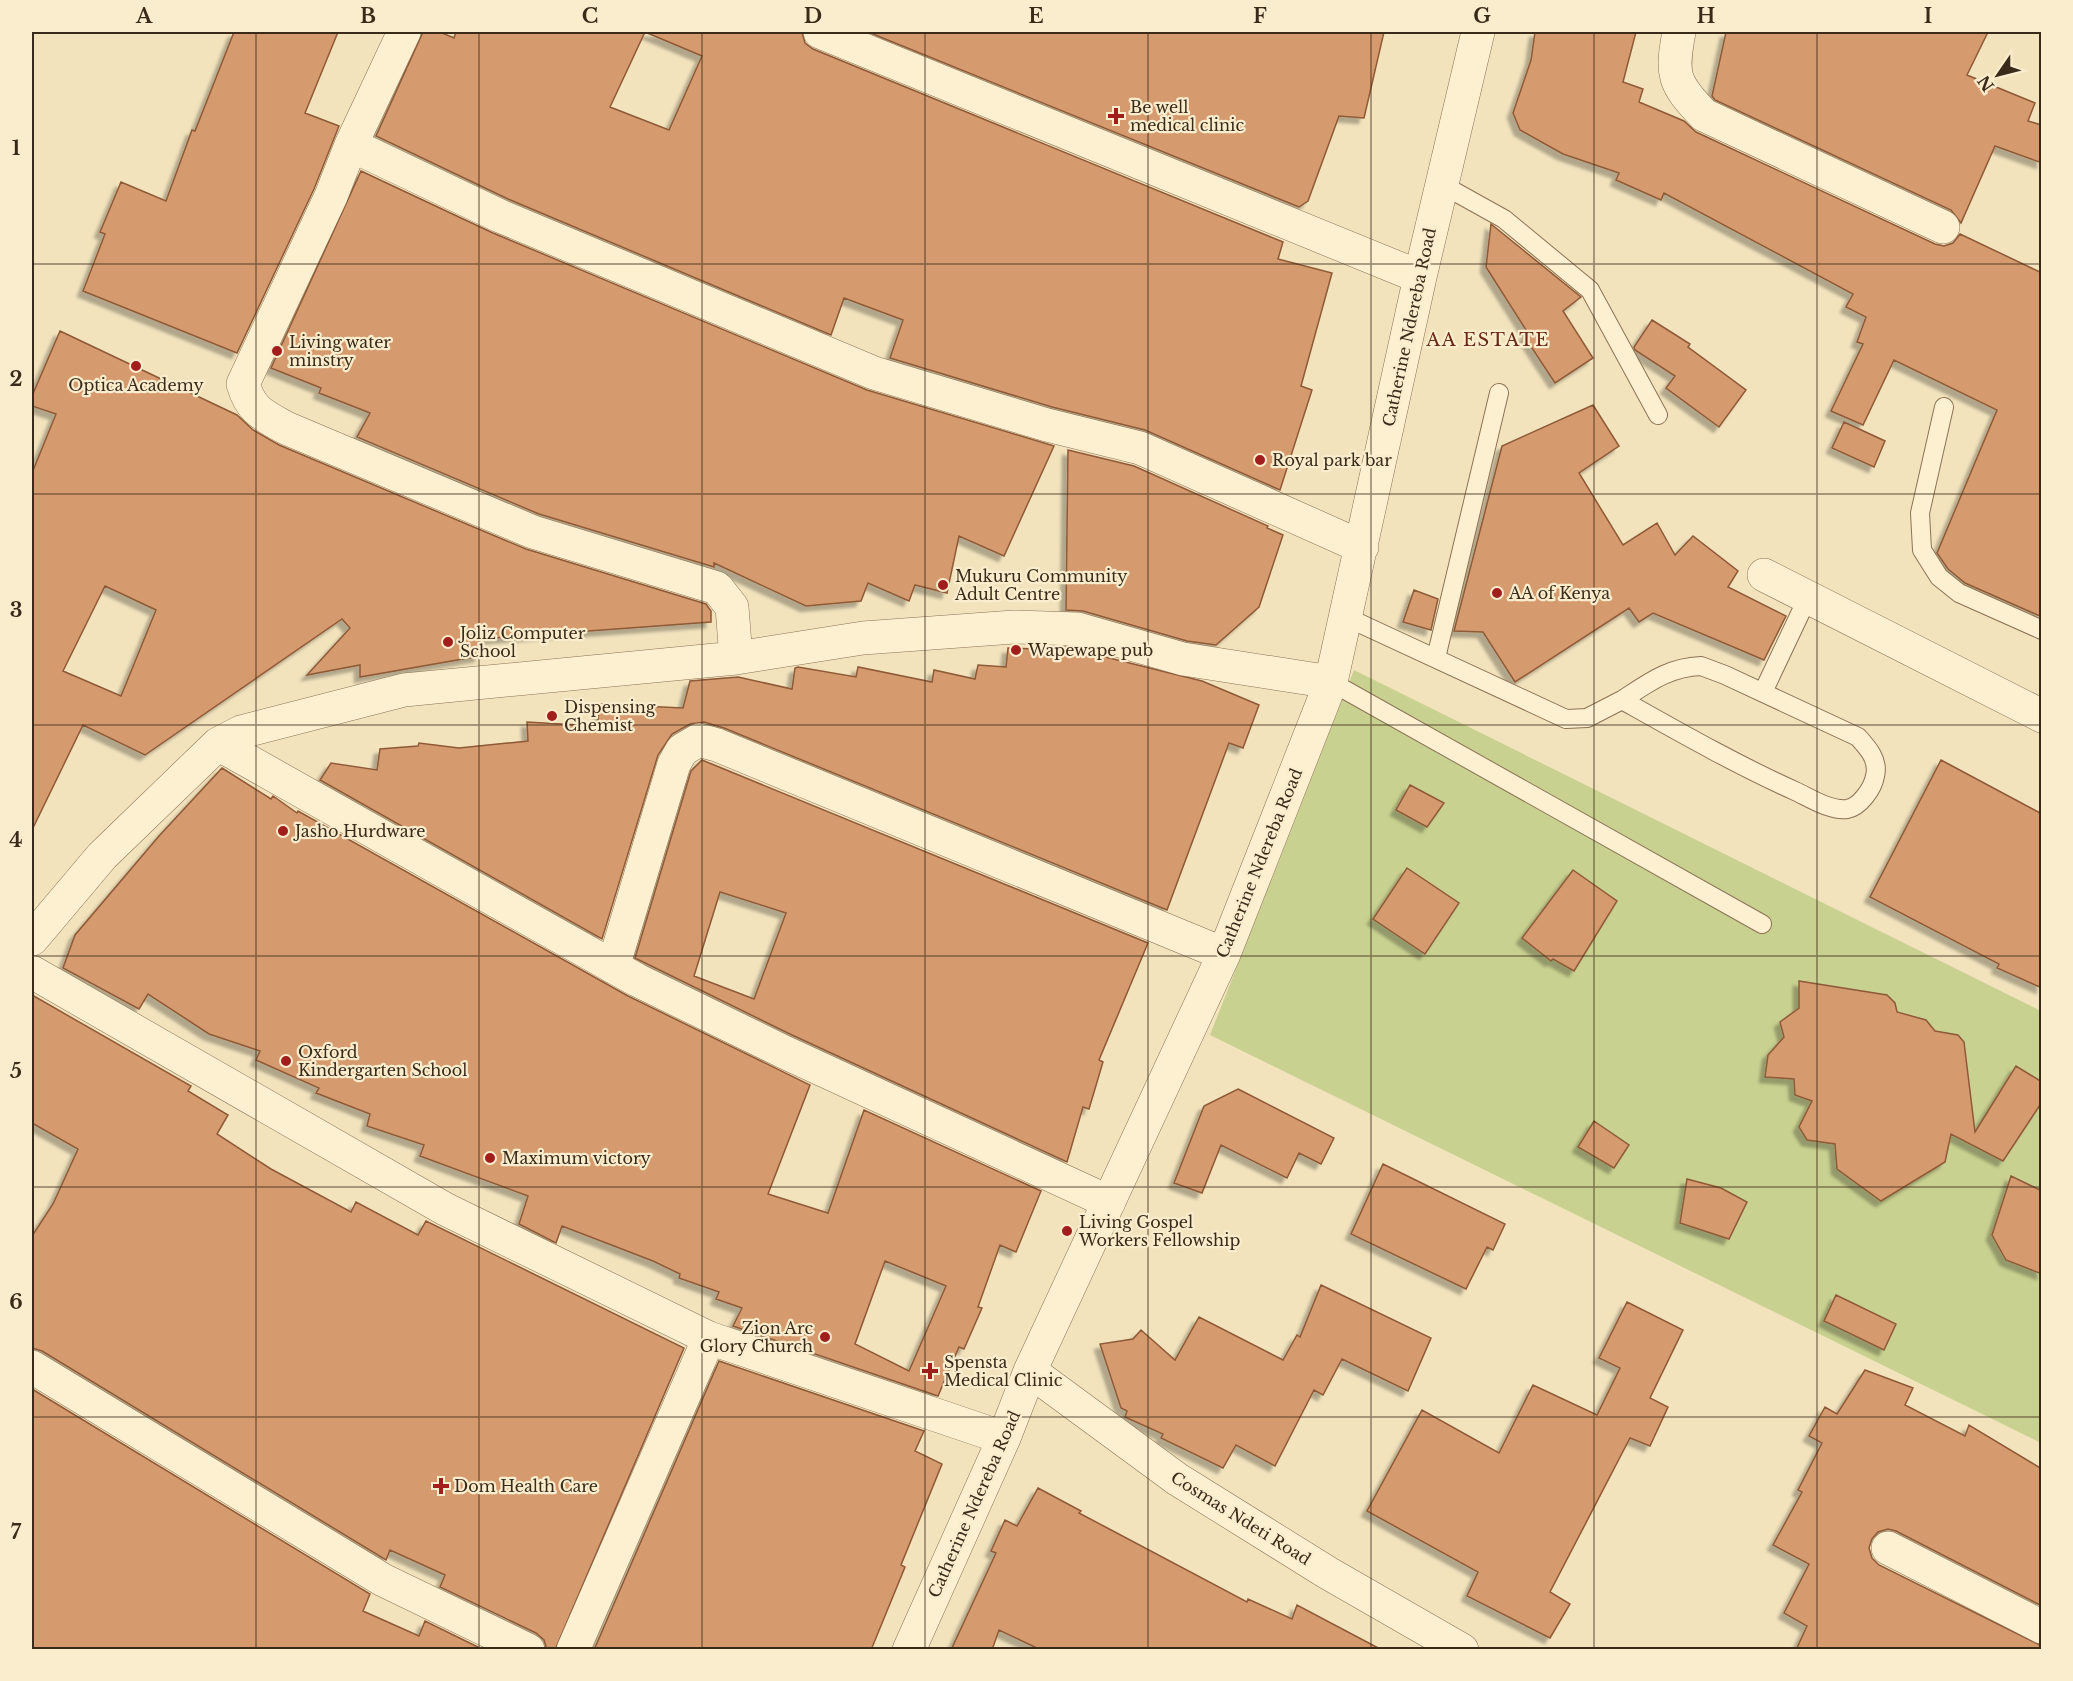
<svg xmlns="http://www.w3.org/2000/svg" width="2073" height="1681" viewBox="0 0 2073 1681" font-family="'Libre Baskerville',serif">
<defs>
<filter id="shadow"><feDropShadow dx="-5.5" dy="5.5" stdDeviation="1.5" flood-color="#0004"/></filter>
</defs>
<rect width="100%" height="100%" fill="#f2e3bd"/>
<path fill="#c9d190" d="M1354 670 2041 1011V1443L1210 1035Z"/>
<path fill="#d59a6e" stroke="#8e5a37" stroke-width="1.5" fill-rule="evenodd" filter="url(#shadow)" d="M234 32H338L305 113 339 126 314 189 237 353 83 291 105 234 100 232 121 182 166 201 192 130 195 131Z
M423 32H440L454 38 456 32H802L805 43 813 49 1283 242 1278 259 1332 273 1301 386 1312 390 1280 490 1145 430 1052 407 890 358 903 320 844 298 831 335 508 199 376 136ZM645 32 702 56 669 130 610 107Z
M868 32H1384L1364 118 1339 116 1308 201 1299 207Z
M1535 32H1636L1623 82 1643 89 1639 102 1684 121 1696 132 1935 244 1944 246 1953 243 1960 234 2042 273V617L1965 583 1948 569 1937 553 1997 410 1894 360 1863 425 1831 411 1863 344 1857 342 1866 317 1846 307 1853 294 1664 193 1661 200 1616 180 1619 173 1563 154 1520 130 1513 113 1531 60Z
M1726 32H1988L1967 75 2035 103 2028 121 2042 125V163L1995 146 1961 223 1951 210 1715 100 1712 96Z
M361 171 493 233 867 390 1054 446 1004 556 959 536 947 593 915 585 909 601 868 583 861 601 806 606 714 563V567L539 514 357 437 370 413 319 393 321 388 271 368Z
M1491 224 1581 297 1563 311 1593 358 1555 383 1524 336 1528 333 1486 267Z
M1652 320 1690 344 1688 347 1746 390 1719 427 1666 388 1675 376 1635 350 1634 347Z
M60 331 237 415 253 430 279 445 526 549 706 604 711 611V622L480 639V656L360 677V665L307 675 350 628 342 619 145 755 83 725 32 830V473L56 414 32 406V396ZM105 586 156 610 121 696 63 671Z
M1593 405 1619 446 1579 473 1623 545 1657 523 1675 555 1693 536 1738 571 1728 587 1786 616 1764 660 1653 613 1639 622 1629 608 1515 682 1483 632 1454 631 1502 446Z
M1844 422 1885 441 1874 467 1832 448Z
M1068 450 1134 466 1268 526 1267 528 1283 535 1259 607 1216 645 1187 641 1083 611 1066 610Z
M1414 590 1438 599 1431 630 1403 622Z
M1065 647 1202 681 1259 705 1243 748 1229 743 1167 910 724 728 704 722 690 724 672 734 658 755 602 939 320 780 331 763 377 770 380 749 418 746 419 743 459 748 528 741 527 722 597 726 600 704 683 708 690 681 738 677 792 689 795 668 798 667 856 677 858 667 932 682 934 670 975 679 978 665 1006 667 1008 648 1065 650Z
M702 760 1148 943 1099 1060 1103 1062 1089 1109 1083 1107 1067 1162 792 1035 635 958 691 771ZM720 892 786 913 754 999 694 976Z
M1941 760 2042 814V988L1997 968 1999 964 1870 897Z
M222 768 271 799 273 796 297 813 298 811 628 996 810 1085 768 1194 828 1213 864 1110 1041 1191 1016 1252 1000 1245 978 1307 982 1308 964 1349 959 1347 938 1396 733 1326 742 1308 716 1299 719 1292 679 1278 680 1274 653 1261 562 1226 556 1243 519 1224 528 1196 420 1156 424 1145 367 1126 370 1114 316 1093 319 1088 256 1060 260 1051 209 1034 148 994 139 1009 63 968 75 935 159 836ZM885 1261 946 1286 909 1371 855 1344Z
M1410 785 1444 803 1427 827 1396 810Z
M1407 868 1459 903 1425 954 1373 919Z
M1573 870 1617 901 1574 971 1553 959 1551 961 1522 938Z
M1799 981 1887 995 1895 1003 1897 1012 1926 1020 1935 1031 1958 1035 1964 1042 1975 1132 2016 1066 2042 1082V1102L2003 1161 1951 1134 1945 1162 1881 1201 1837 1169 1835 1144 1807 1140 1799 1127 1812 1101 1795 1095 1794 1079 1765 1077 1768 1055 1784 1037 1780 1022 1799 1008Z
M32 995 191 1086 188 1091 228 1115 217 1134 271 1169 351 1212 356 1202 418 1235 426 1221 684 1348 555 1650H547L544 1640 536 1633 440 1587 445 1575 390 1550 386 1560 42 1351 32 1348V1236L53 1204 78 1149 32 1123Z
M1238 1089 1334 1138 1321 1164 1299 1153 1287 1178 1221 1145 1202 1193 1174 1183 1204 1106Z
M1594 1121 1629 1145 1614 1168 1578 1147Z
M1383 1164 1505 1224 1493 1250 1487 1247 1466 1289 1351 1234Z
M2011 1176 2042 1191V1274L2006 1260 1992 1235Z
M1687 1179 1721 1188 1747 1202 1729 1239 1680 1223Z
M1321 1285 1431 1338 1408 1391 1342 1359 1323 1395 1314 1390 1275 1466 1236 1445 1223 1468 1161 1438 1163 1434 1125 1417 1127 1411 1121 1408 1100 1344 1133 1339 1141 1330 1175 1360 1199 1317 1283 1360 1297 1335 1300 1337Z
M1836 1295 1896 1324 1884 1350 1824 1321Z
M1627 1302 1683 1330 1650 1398 1668 1407 1650 1446 1630 1438 1550 1592 1570 1604 1550 1638 1467 1596 1478 1572 1367 1511 1422 1410 1499 1453 1533 1385 1597 1415 1620 1368 1599 1358Z
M719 1361 924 1431 915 1451 942 1464 901 1565 905 1567 871 1650H594Z
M1865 1370 1913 1388 1905 1405 1965 1436 1969 1425 2042 1469V1606L1896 1531 1888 1529 1878 1532 1872 1539 1869 1548 1872 1558 1879 1565 2042 1646V1650H1796L1807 1626 1784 1613 1809 1564 1773 1545 1802 1492 1798 1490 1822 1443 1809 1436 1825 1407 1837 1414Z
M32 1389 370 1594 363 1611 419 1636 425 1621 484 1650H32Z
M1038 1488 1081 1511 1079 1513 1247 1602 1248 1599 1292 1619 1297 1605 1382 1650H1041L999 1630 992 1650H951L996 1553 991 1551 1005 1520 1017 1526Z"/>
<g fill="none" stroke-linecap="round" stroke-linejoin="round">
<defs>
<path id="service" d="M1441 184 1504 219 1590 290 1658 415
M1944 407 1920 513 1922 550 1939 577 1959 593 2042 630
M1346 617 1566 719 1587 718 1622 700
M1436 658 1499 393
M1701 666 1725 675 1858 737C1868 748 1879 760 1875 776 1873 788 1860 807 1847 809 1830 811 1810 798 1795 791 1735 764 1679 732 1622 700 1648 683 1669 667 1701 666Z
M1331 682 1762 924
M1763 692 1808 597"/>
<path id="minor" d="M820 32 1420 277
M1679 32C1671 75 1673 83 1704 115L1943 227
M351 145 404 32
M1764 575 2042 716
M736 658 732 607 717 588 533 532 286 428C263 415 251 411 243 384L331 196 351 145 500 216 874 373 1047 425 1140 448 1362 547
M218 744 637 980 784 1052 1109 1202
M32 939 102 856 218 744 241 732 404 690 736 658 863 638 1014 627 1078 629 1183 659 1331 682
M613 967 674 764 682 750 699 740 717 745 1224 954
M32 972 445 1209 709 1338 1004 1438
M32 1367 383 1580 528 1650
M1030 1371 1177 1479 1328 1573 1462 1650
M1888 1548 2042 1627
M573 1650 709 1338
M909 1650 1004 1438 1030 1371 1224 954 1331 682 1420 277 1478 32"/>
</defs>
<use href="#service" stroke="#8c7254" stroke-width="20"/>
<use href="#minor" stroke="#8c7254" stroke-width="34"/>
<use href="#service" stroke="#fcf0d1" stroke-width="18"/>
<use href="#minor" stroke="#fcf0d1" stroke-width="33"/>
</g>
<path fill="none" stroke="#3a2a1a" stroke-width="1.5" stroke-opacity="0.55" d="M256 32V1650M479 32V1650M702 32V1650M925 32V1650M1148 32V1650M1371 32V1650M1594 32V1650M1817 32V1650M32 264H2042M32 494H2042M32 725H2042M32 956H2042M32 1187H2042M32 1417H2042"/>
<g fill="#a21e1d" stroke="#f9edcd" stroke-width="2">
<path d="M1113 107h6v6h6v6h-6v6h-6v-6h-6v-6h6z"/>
<circle cx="277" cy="351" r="6"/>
<circle cx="136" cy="366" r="6"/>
<circle cx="1260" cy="460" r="6"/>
<circle cx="943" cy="585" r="6"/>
<circle cx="1497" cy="593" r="6"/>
<circle cx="448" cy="642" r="6"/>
<circle cx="1016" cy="650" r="6"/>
<circle cx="552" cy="716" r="6"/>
<circle cx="283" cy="831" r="6"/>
<circle cx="286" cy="1061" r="6"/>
<circle cx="490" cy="1158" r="6"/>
<circle cx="1067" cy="1231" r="6"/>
<circle cx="825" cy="1337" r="6"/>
<path d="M927 1362h6v6h6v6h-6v6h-6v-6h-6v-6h6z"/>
<path d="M438 1477h6v6h6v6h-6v6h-6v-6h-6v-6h6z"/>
</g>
<g text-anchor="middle" stroke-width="4.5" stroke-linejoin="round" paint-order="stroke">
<g font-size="16" fill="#3a2a1a" stroke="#f9edcd" text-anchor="start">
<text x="1130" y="113">Be well<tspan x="1130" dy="18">medical clinic</tspan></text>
<text x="289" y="348">Living water<tspan x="289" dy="18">minstry</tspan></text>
<text x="136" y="391" text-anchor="middle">Optica Academy</text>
<text x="1272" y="466">Royal park bar</text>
<text x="955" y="582">Mukuru Community<tspan x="955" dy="18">Adult Centre</tspan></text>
<text x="1509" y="599">AA of Kenya</text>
<text x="460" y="639">Joliz Computer<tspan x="460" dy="18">School</tspan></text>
<text x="1028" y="656">Wapewape pub</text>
<text x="564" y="713">Dispensing<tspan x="564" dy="18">Chemist</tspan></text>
<text x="295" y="837">Jasho Hurdware</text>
<text x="298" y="1058">Oxford<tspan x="298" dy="18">Kindergarten School</tspan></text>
<text x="502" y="1164">Maximum victory</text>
<text x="1079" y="1228">Living Gospel<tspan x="1079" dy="18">Workers Fellowship</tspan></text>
<text x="813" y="1334" text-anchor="end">Zion Arc<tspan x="813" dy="18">Glory Church</tspan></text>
<text x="944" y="1368">Spensta<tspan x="944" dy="18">Medical Clinic</tspan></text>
<text x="454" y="1492">Dom Health Care</text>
</g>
<g font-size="16" fill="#3a2a1a" stroke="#f9edcd">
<text transform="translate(1409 327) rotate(-78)" y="6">Catherine Ndereba Road</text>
<text transform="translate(1259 863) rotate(-68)" y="6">Catherine Ndereba Road</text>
<text transform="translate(974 1504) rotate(-66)" y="6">Catherine Ndereba Road</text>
<text transform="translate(1241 1518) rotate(32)" y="6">Cosmas Ndeti Road</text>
</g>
<g font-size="18" letter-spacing="1.5" fill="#6b2815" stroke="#f9edcd">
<text x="1488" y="346">AA ESTATE</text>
</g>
</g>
<rect width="2073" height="1681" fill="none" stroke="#f9edcd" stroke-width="66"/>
<g transform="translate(1998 75) rotate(235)" stroke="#f9edcd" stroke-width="4.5" paint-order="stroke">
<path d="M0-4.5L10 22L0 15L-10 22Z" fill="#3a2a1a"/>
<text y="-9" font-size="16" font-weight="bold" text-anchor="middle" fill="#3a2a1a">N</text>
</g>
<rect x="33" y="33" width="2007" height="1615" fill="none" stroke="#3a2a1a" stroke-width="2"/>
<g font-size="20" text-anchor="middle" font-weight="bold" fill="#3a2a1a">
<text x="144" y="23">A</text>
<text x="368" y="23">B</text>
<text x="590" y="23">C</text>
<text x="813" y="23">D</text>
<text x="1036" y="23">E</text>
<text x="1260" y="23">F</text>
<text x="1482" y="23">G</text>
<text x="1706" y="23">H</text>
<text x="1928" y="23">I</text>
<text x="16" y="155">1</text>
<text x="16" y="386">2</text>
<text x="16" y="617">3</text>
<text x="16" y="847">4</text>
<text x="16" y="1078">5</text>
<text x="16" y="1309">6</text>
<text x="16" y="1539">7</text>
</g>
</svg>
